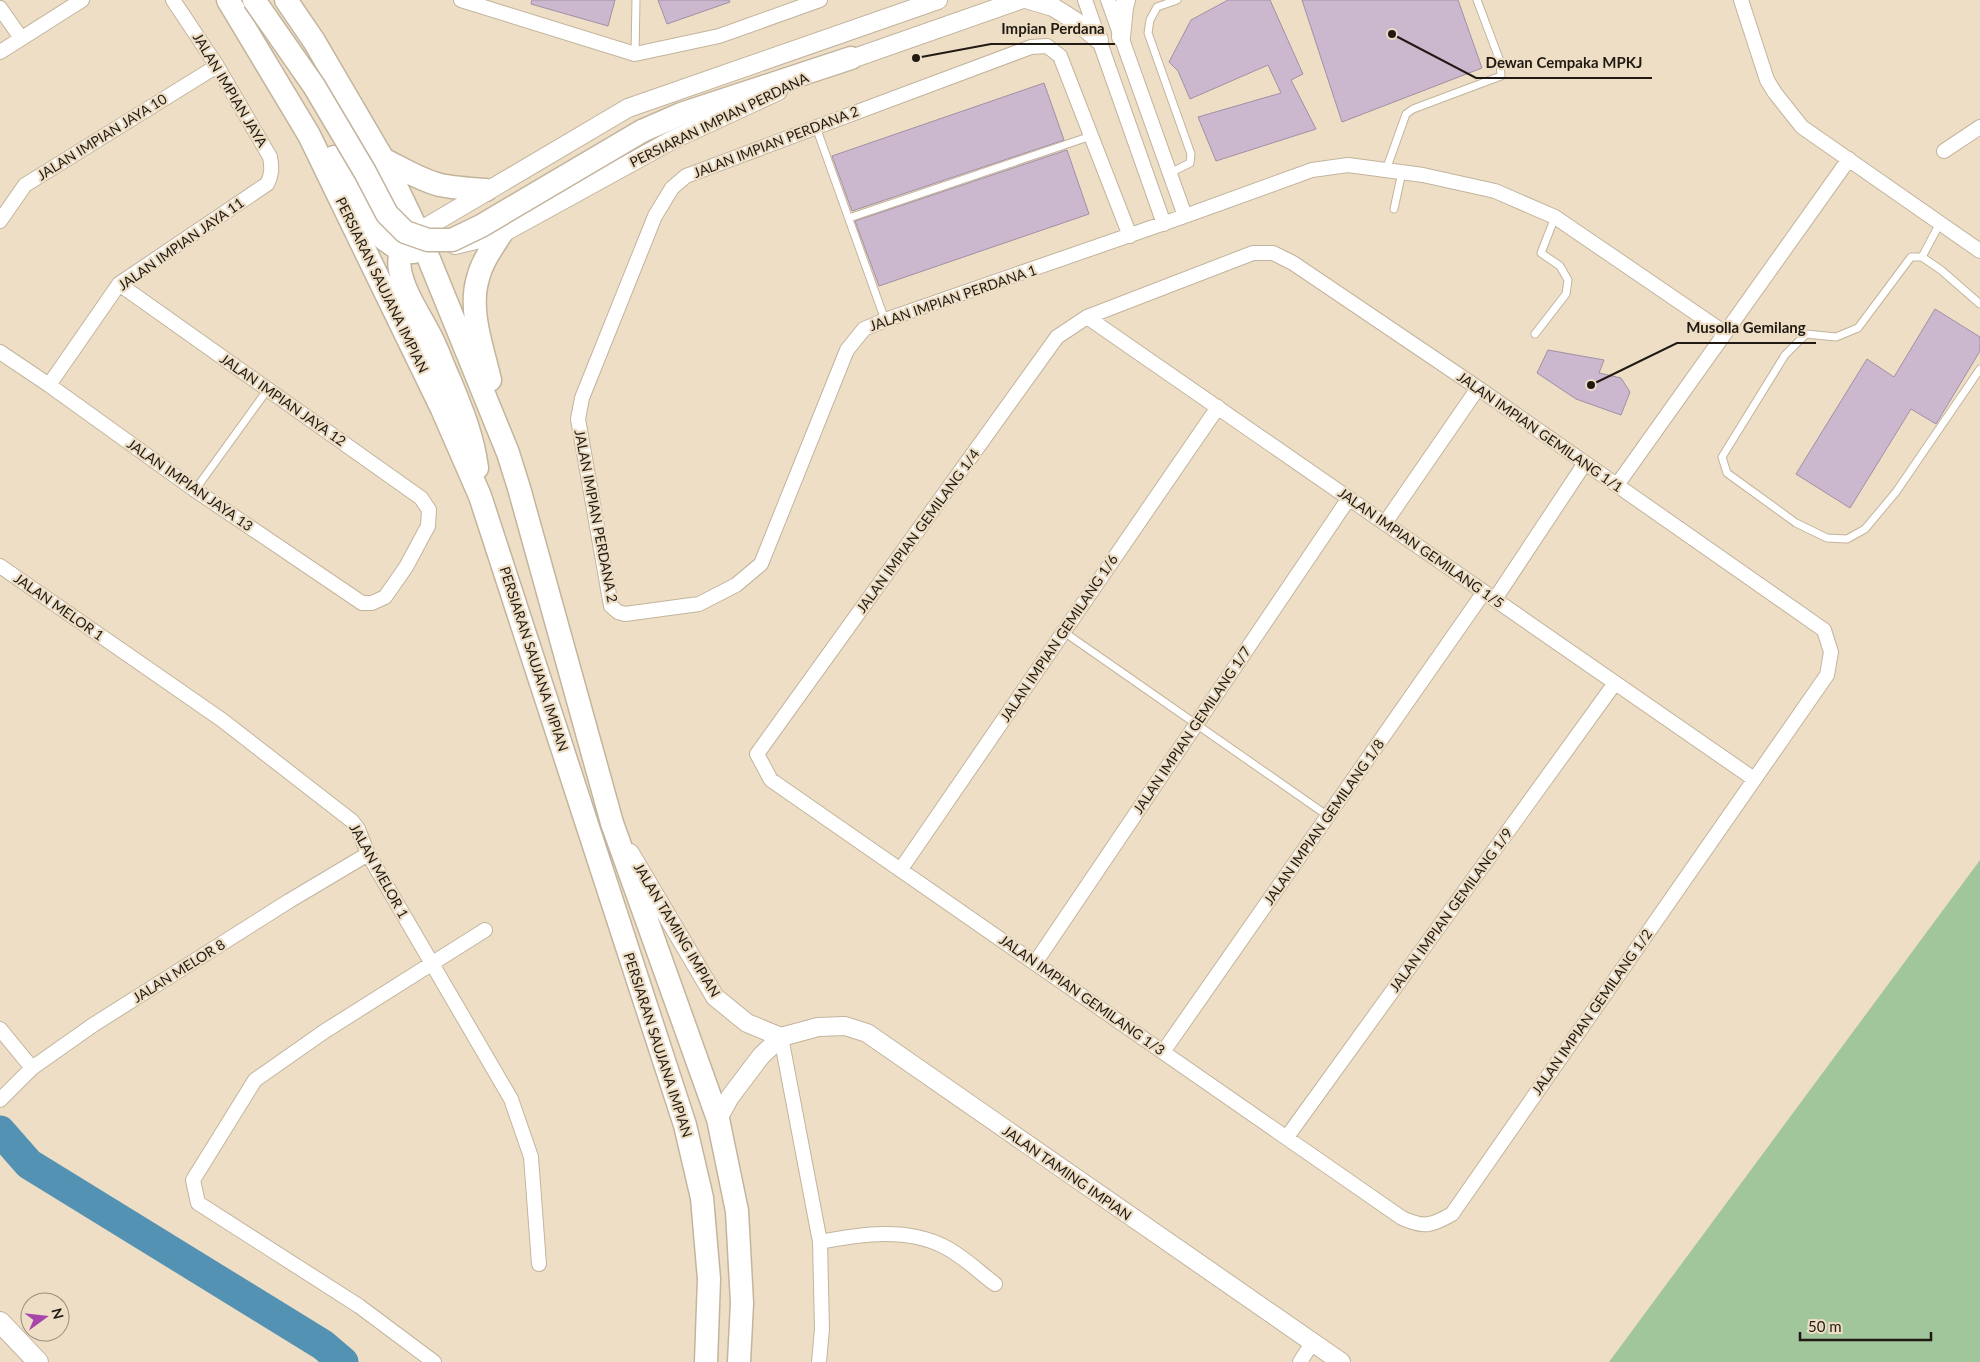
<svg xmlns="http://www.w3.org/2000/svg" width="1980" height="1362" viewBox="0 0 1980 1362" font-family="Lato,sans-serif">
<rect width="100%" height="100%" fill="#eddec5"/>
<path fill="#a2c69c" d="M1980 860V1362H1609Z"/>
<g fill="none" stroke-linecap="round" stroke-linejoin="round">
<path stroke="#5492b3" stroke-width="31" d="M0 1131 29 1164 323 1345 343 1362"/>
</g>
<path fill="#cbb8ce" stroke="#a18fa4" d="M532 0H615L608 26 531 4Z
M658 0H729L730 2 667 24Z
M1228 0H1270L1303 74 1291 80 1316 129 1216 161 1198 117 1281 93 1268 65 1190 99 1178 71 1169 62 1191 20Z
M1302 0H1458L1482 68 1342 122Z
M1044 83 1064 140 852 211 832 156Z
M1067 150 1089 214 879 286 855 221Z
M1935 309 1980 337V351L1936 424 1911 409 1850 508 1796 474 1867 359 1894 377Z
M1548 350 1604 360 1599 373 1621 378 1630 392 1621 415 1576 399 1537 373Z"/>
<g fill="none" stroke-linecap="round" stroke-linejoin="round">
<defs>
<path id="service" d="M635 54 636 0
M816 127 885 320
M1386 170 1406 114 1413 109 1501 76 1500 61 1477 0
M1170 173 1190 163 1191 154 1148 33 1150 20 1157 7 1177 0
M1394 209 1402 172
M849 218 1091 136
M1922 257 1940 223
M1980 304 1941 270 1922 257H1911L1858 328 1836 337 1806 334 1785 355 1722 457 1727 473 1796 523 1827 538 1847 539 1865 529 1896 492 1980 369
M1535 334 1566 294 1568 280 1560 266 1541 253 1555 217
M195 490 268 389
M1064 632 1328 816"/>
<path id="minor" d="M461 0 635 54 719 36 820 0
M1085 0 1164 224
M1108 0 1185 216
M1741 0 1767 80 1775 93 1802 127 1980 251
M0 8 21 38
M0 52 82 0
M1944 151 1980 127
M0 221 25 185 217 66
M1130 236 1060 56 1047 46 1031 47 686 176 672 188 655 216 582 398 578 419 611 606 618 612 625 614 699 604 736 585 761 564 847 350 864 329 885 320 1185 216 1312 170 1348 165 1423 175 1495 191 1555 217 1725 333
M1253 253H1273L1293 263 1478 388 1824 630 1831 652 1827 675 1452 1214C1431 1226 1424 1228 1402 1218L771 780 757 754 1057 337 1087 317Z
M1087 317 1754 779
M0 352 49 385 195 490 362 603H372L385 597 406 567 428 526 429 510 421 498 119 284
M49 385 119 284 267 184C272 175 272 168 270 157L217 66 173 0
M1617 485 1849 159
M1385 523 1478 388
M0 566 222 720 352 821 358 829 368 854 511 1099 531 1157 539 1264
M1495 599 1585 463
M901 869 1218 407
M1035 963 1349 498
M0 1029 32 1068
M781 1037 820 1242 822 1329 819 1362
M1163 1052 1484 592
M0 1100 32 1068 93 1025 289 901 368 854
M1287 1137 1615 683
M820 1242C861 1234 907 1227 945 1247 963 1256 979 1272 995 1284
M434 1362 359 1306 198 1203 193 1180 255 1080 325 1031 485 930
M1300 1362 1312 1343"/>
<path id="tertiary" d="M1029 0 1053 7 1080 24 1099 40
M1121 37 1124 7 1126 0
M840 63 1020 0
M418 232 628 108 938 0
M455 245 501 234 672 140 778 91
M630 853 715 997 747 1023 781 1037
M718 1119 730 1097 761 1056 781 1037 818 1027 845 1026 867 1033 1341 1362"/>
<path id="secondary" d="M0 1322 38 1362"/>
<path id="trunk" d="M228 0 309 135 442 409 480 496 685 1125 702 1198 709 1279 706 1362
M286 0 314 41 383 159 418 232 508 453 519 488 612 823 718 1119 737 1211 742 1303 739 1362
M642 131 681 114 851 58
M334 157 384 239 401 251 414 252
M383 159C401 168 420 180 440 185 455 188 471 189 486 190
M418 232C404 241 397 252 400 270 404 293 420 315 430 335 438 350 443 366 450 381 462 410 473 437 477 468
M490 380C483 349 468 310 478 278 482 262 492 248 501 234"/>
</defs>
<use href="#service" stroke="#c3b49d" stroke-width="9"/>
<use href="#minor" stroke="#c3b49d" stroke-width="16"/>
<use href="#tertiary" stroke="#c3b49d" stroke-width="20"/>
<use href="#secondary" stroke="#c3b49d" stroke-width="22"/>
<use href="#trunk" stroke="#c3b49d" stroke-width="25"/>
<use href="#service" stroke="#fff" stroke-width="7"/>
<use href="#minor" stroke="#fff" stroke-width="14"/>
<use href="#tertiary" stroke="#fff" stroke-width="18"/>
<use href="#secondary" stroke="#fff" stroke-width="20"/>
<use href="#trunk" stroke="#fff" stroke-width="22"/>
<defs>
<path id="trunk-bridge" d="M254 0 314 86 365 172 387 214 405 232 428 240H452L481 226 642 131"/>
</defs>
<use href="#trunk-bridge" stroke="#c3b49d" stroke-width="25" stroke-linecap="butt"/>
<use href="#trunk-bridge" stroke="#fff" stroke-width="22"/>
</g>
<g text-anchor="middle" stroke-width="4.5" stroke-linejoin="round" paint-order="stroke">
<g font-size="14" fill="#201a12" stroke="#eddec5">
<text transform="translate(230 90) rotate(59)" y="5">JALAN IMPIAN JAYA</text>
<text transform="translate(719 120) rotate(-26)" y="5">PERSIARAN IMPIAN PERDANA</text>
<text transform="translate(102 137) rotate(-32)" y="5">JALAN IMPIAN JAYA 10</text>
<text transform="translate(776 142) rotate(-21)" y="5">JALAN IMPIAN PERDANA 2</text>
<text transform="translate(181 244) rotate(-35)" y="5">JALAN IMPIAN JAYA 11</text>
<text transform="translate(382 285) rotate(64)" y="5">PERSIARAN SAUJANA IMPIAN</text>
<text transform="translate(953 298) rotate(-19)" y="5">JALAN IMPIAN PERDANA 1</text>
<text transform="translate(283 400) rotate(35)" y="5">JALAN IMPIAN JAYA 12</text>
<text transform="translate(1540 432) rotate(35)" y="5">JALAN IMPIAN GEMILANG 1/1</text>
<text transform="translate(190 485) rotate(35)" y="5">JALAN IMPIAN JAYA 13</text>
<text transform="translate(596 516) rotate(79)" y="5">JALAN IMPIAN PERDANA 2</text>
<text transform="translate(918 531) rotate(-54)" y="5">JALAN IMPIAN GEMILANG 1/4</text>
<text transform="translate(1421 548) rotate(35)" y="5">JALAN IMPIAN GEMILANG 1/5</text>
<text transform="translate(59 607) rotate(35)" y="5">JALAN MELOR 1</text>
<text transform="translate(1059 638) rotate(-56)" y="5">JALAN IMPIAN GEMILANG 1/6</text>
<text transform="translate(534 659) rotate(72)" y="5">PERSIARAN SAUJANA IMPIAN</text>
<text transform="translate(1192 730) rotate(-56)" y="5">JALAN IMPIAN GEMILANG 1/7</text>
<text transform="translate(1324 822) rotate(-55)" y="5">JALAN IMPIAN GEMILANG 1/8</text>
<text transform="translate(379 871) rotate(61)" y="5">JALAN MELOR 1</text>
<text transform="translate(1451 910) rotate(-54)" y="5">JALAN IMPIAN GEMILANG 1/9</text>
<text transform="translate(677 930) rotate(59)" y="5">JALAN TAMING IMPIAN</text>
<text transform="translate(179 971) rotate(-32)" y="5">JALAN MELOR 8</text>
<text transform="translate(1082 995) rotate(35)" y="5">JALAN IMPIAN GEMILANG 1/3</text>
<text transform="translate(1592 1012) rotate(-55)" y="5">JALAN IMPIAN GEMILANG 1/2</text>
<text transform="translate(658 1045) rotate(72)" y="5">PERSIARAN SAUJANA IMPIAN</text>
<text transform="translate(1067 1173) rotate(35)" y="5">JALAN TAMING IMPIAN</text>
</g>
</g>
<path fill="none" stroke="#201a12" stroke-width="2" d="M916 58L991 44H1115M1392 34L1476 78H1652M1591 385L1677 343H1816"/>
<g fill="#201a12" stroke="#eddec5" stroke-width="2">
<circle cx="916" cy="58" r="5"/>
<circle cx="1392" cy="34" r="5"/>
<circle cx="1591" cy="385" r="5"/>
</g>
<g font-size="15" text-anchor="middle" font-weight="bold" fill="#201a12" stroke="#eddec5" stroke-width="4.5" stroke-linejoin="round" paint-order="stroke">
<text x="1053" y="34">Impian Perdana</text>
<text x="1564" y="68">Dewan Cempaka MPKJ</text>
<text x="1746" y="333">Musolla Gemilang</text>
</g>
<g transform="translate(45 1317) rotate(75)"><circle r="24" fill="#eddec5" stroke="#9b907d"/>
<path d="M0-4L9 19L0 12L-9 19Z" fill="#a745ab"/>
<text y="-8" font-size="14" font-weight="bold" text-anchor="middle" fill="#201a12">N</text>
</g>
<path d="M1800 1332v8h131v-8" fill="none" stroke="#201a12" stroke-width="2.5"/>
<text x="1808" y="1332" font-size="15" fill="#201a12" stroke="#eddec5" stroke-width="4" paint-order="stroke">50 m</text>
</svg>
